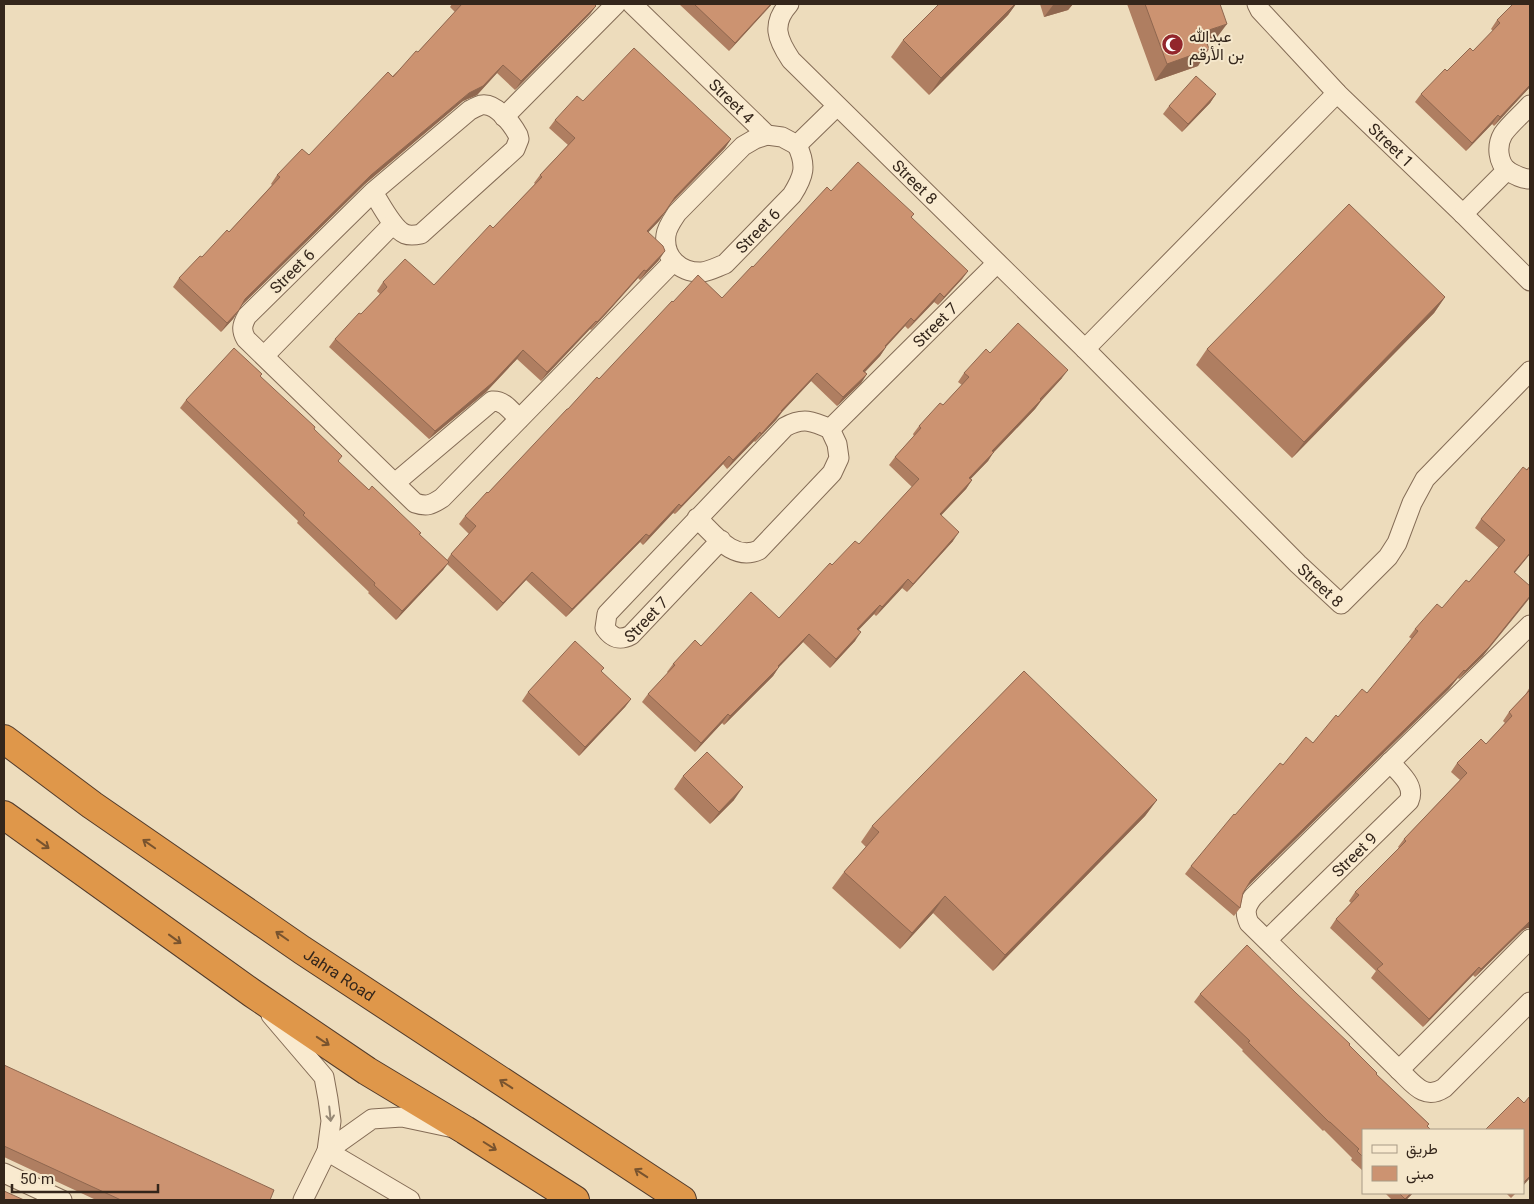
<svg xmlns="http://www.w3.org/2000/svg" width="1534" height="1204" viewBox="0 0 1534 1204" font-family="Georgia,Vazirmatn,serif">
<rect width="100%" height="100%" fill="#eddcbc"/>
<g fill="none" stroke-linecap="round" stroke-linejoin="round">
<defs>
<g id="minor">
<path id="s1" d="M632 4 767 135 782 137 797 145"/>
<path id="s2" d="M789 4C771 24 777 39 791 60L1085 349 1298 564 1341 604 1388 557 1397 543 1412 503 1425 479 1530 371"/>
<path id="s3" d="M1257 4 1260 10 1337 93 1463 214 1530 281"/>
<path d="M1530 105C1522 114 1509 125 1503 134 1496 146 1498 163 1508 171 1515 175 1522 179 1530 179"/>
<path d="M504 117 616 4"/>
<path id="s4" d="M767 135 755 139 743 146 677 213C673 219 667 227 666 235 663 257 680 273 702 272 710 271 717 267 725 264L792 195C804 176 807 166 797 145"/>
<path d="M797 145 837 106"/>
<path d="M373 192C380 203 393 229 405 234 410 236 416 235 421 234L515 149 519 139 518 135C512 124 496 102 481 105 477 106 473 109 470 110L373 192 247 316C242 325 241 330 246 339L415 503C427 507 431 505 442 498L673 262"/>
<path d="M1463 214 1507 170"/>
<path d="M1085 349 1337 93"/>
<path d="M264 356 393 224"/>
<path id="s5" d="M830 429 997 263"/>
<path d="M395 483 492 401C504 400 511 411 519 419"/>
<path id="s6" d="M697 518C714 534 733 562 759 550L832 473 839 458 837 444 830 429C813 421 803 417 785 427L607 614 605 628C612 638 620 641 631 635L721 540"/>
<path d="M1530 625 1253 897C1246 906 1244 912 1249 923L1399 1070C1413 1083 1424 1101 1444 1088L1530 1002"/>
<path id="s7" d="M1267 940 1409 801C1416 785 1399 773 1390 762"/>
<path d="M271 1015 324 1077 328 1099 331 1121 327 1151 303 1200"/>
<path d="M1399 1070 1530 939"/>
<path d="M327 1151 372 1119 402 1117 449 1127"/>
<path d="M327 1151 410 1200"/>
<path d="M4 1173 62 1200"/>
</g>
<g id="highway">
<path id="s8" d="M4 739 92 805 302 950 682 1200"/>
<path d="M4 815 252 993 367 1071 465 1130 575 1200"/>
</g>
</defs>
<use href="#minor" stroke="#846c56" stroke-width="21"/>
<use href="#highway" stroke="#523b2b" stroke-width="30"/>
<use href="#minor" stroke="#f9eacf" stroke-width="19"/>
<use href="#highway" stroke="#df974a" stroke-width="28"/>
</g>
<path fill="#af7e61" d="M452 4H594L596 6 590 14 515 90 497 73 477 95 463 101 365 184 242 305 233 319 221 332 173 287 179 278 229 232 272 185 271 184 277 175 309 155 418 52 455 12 450 7Z
M679 4H772L729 51Z
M939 4H1016L1008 15 929 95 891 57 903 40Z
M1040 4H1073L1068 10 1044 17Z
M1127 4H1220L1215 40 1207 43 1198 66 1155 81Z
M1530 4V87L1494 126 1492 124 1466 151 1415 102 1421 94 1447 71 1473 51 1493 31 1491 29 1497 20Z
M1216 94 1210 103 1182 132 1163 114 1169 106Z
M583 101 731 139 725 148 671 204 659 221 648 232 659 260 640 280 638 278 606 314 591 330 590 329 541 381 517 359 486 392 429 439 329 347 335 339 361 314 380 294 377 291 383 282 434 285 493 228 535 184 534 183 540 175 568 145 549 128 555 120Z
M831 191 914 214 911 218 968 271 962 279 938 305 934 302 908 329 905 326 886 347 880 356 865 372 867 374 861 383 837 406 811 381 782 412 776 420 755 442 754 441 727 469 723 464 675 514 673 513 643 545 640 542 566 617 526 580 497 611 447 564 443 570 396 620 368 593 369 592 297 523 298 521 180 408 186 400 260 377 314 429 338 462 447 560 451 554 469 534 459 524 465 516 488 493 568 409 599 379 673 302 722 298Z
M1445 297 1434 313 1292 458 1196 365 1207 349Z
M990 353 1062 378 1041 401 1035 409 993 453 988 461 970 479 972 480 966 489 941 515 953 541 907 592 902 588 876 616 874 614 858 630 855 641 830 668 803 642 779 667 773 676 724 725 722 723 695 752 642 702 648 694 668 673 667 672 673 664 701 646 779 618 832 565 859 544 912 487 889 465 895 457 914 436 913 434 919 426 943 405 962 385 958 382 964 373Z
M1530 466V554L1514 573 1483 656 1459 679 1458 678 1449 689 1247 887 1243 893 1240 908 1234 916 1185 874 1191 866 1235 815 1283 765 1313 743 1338 717 1367 693 1412 639 1409 637 1415 629 1442 608 1469 582 1499 548 1475 528 1481 519Z
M601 672 631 699 625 707 579 756 522 701 528 692Z
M1530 687V928H1527L1522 931 1475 977 1473 975 1423 1027 1371 978 1376 971 1330 928 1336 919 1351 903 1349 901 1355 892 1399 848 1398 847 1404 839 1460 780 1451 772 1457 763 1486 744 1505 723 1503 721 1509 712 1525 695Z
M683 776 734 800 710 824 674 789Z
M1157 800 1145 816 993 971 933 913 900 949 832 888 844 872 866 847 861 842 872 826Z
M1200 994 1349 1045 1376 1074 1429 1124 1427 1126 1363 1130V1171L1351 1160 1352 1158 1324 1130 1323 1131 1242 1051 1243 1050 1194 1002Z
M4 1065 270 1200H96L4 1157Z
M1385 1193H1413L1406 1200H1392Z
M1506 1193H1516L1511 1198Z"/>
<path fill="#8f674f" d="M771 4H772L729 51 735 43Z
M1015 4H1016L1008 15 929 95 941 78Z
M1056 4H1073L1068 10 1044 17 1053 5Z
M596 6 590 14 515 90 521 81Z
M1227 24 1215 40 1191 49 1203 32Z
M1209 49 1198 66 1155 81 1167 64Z
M503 65 497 73 477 95 463 101 365 184 239 308 245 299 371 175Z
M1530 85V87L1494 126 1500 117Z
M1216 94 1210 103 1182 132 1188 124Z
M1498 115 1492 124 1466 151 1472 143Z
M731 139 725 148 669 205 675 197Z
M665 212 659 221 641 240 647 231Z
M665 251 659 260 640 280 646 271Z
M644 270 638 278 606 314 591 330 597 322Z
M968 271 962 279 938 305 944 297Z
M940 293 934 302 908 329 914 321Z
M1445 297 1434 313 1292 458 1304 442Z
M239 310 233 319 221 332 227 323Z
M911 318 905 326 879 354 885 346Z
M596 321 590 329 541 381 547 372Z
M886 347 880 356 857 380 863 371Z
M523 350 517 359 486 392 429 439 435 431Z
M1068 370 1062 378 1041 401 1035 409 993 453 988 461 963 487 969 478 992 451Z
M817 373 811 381 782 412 776 420 755 442 761 434 781 411Z
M867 374 861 383 837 406 843 397Z
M760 432 754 441 727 469 733 460Z
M729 456 723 464 675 514 681 506Z
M972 480 966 489 934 523 940 514Z
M679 504 673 513 643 545 649 536Z
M959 532 953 541 907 592 913 584Z
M646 534 640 542 566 617 572 609Z
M1530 553V554L1508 581 1514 572Z
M449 562 443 570 396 620 402 611Z
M532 572 526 580 497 611 503 603Z
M908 579 902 588 876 616 882 607Z
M1530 596 1529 599 1483 656 1459 679 1465 671Z
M880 605 874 614 851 638 857 629Z
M861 632 855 641 830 668 836 659Z
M809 634 803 642 779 667 773 676 724 725 730 716Z
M1464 670 1449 689 1245 889 1251 880Z
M631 699 625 707 579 756 585 747Z
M728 714 722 723 695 752 701 743Z
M743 787 734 800 710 824 719 812Z
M1157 800 1145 816 993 971 1005 955Z
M945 896 933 913 900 949 912 933Z
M1530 921V928H1527L1522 931 1475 977 1481 969Z
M1479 967 1473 975 1423 1027 1429 1019Z
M1530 1176V1178L1523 1186V1183Z
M1411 1193H1413L1406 1200H1404Z"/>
<path fill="#cc9371" stroke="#8f674f" d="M462 4H594L596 6 521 81 503 65 483 86 469 93 371 175 245 299 239 310 227 323 179 278 200 256 202 257 227 230 229 232 280 177 277 175 302 149 309 155 388 72 393 77 416 51 418 52Z
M694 4H771L735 43Z
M939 4H1015L941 78 903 40Z
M1145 4H1220L1227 24 1203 32 1209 49 1167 64Z
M1513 4H1530V85L1500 117 1498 115 1472 143 1421 94 1445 69 1447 71 1470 48 1473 51 1500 23 1497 20Z
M634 48 731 139 675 197 665 212 647 231 663 246 665 251 646 271 644 270 612 306 597 322 596 321 547 372 523 350 492 383 435 431 335 339 359 313 361 314 387 287 383 282 405 259 434 285 490 225 493 228 542 177 540 175 575 138 555 120 577 96 583 101Z
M1196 76 1216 94 1188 124 1169 106Z
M858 162 914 214 911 217 968 271 944 297 940 293 914 321 911 318 885 346 886 347 863 371 867 374 843 397 817 373 781 411H782L761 434 760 432 733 460 729 456 681 506 679 504 649 536 646 534 572 609 532 572 503 603 451 554 476 526 465 516 487 492 488 493 567 409H568L597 377 599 379 672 301 673 302 698 275 722 298 752 266 753 267 827 187 831 191Z
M1349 204 1445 297 1304 442 1207 349Z
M1018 323 1068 370 1040 399 1041 400 992 451 994 452 969 478 972 480 940 514 959 532 913 584 908 579 882 607 880 605 857 629 861 632 836 659 809 634 778 666 779 667 730 716 728 714 701 743 648 694 675 665 673 664 695 640 701 646 751 592 779 618 830 563 832 565 855 541 859 544 919 479 895 457 921 428 919 426 940 403 943 405 969 377 964 373 986 349 990 353Z
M234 348 262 374 260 376 315 427 314 429 342 456 338 461 369 490 372 486 421 533 419 534 449 562 402 611 374 585 375 583 303 515 305 513 186 400Z
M1530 466V553L1514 572 1530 586V596L1489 647 1465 671 1464 670 1455 680 1251 880 1243 893 1240 908 1191 866 1234 814 1235 815 1280 763 1283 765 1306 737 1313 743 1336 715 1338 717 1362 689 1367 693 1418 631 1415 629 1437 604 1442 608 1466 580 1469 582 1505 540 1481 519 1523 467 1527 470Z
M575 641 604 668 601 671 631 699 585 747 528 692Z
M1024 671 1157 800 1005 955 945 896 912 933 844 872 879 832 872 826Z
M1530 690V921L1481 969 1479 967 1429 1019 1377 969 1383 964 1336 919 1359 895 1355 892 1406 841 1404 839 1467 773 1457 763 1481 739 1486 744 1512 716 1509 712Z
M707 752 743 787 719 812 683 776Z
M1247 945 1296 993 1350 1044 1349 1045 1377 1073 1376 1074 1429 1124 1427 1126 1431 1130H1363V1157L1357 1151 1359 1149 1330 1122H1329L1248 1042 1250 1041 1200 994Z
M4 1065 274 1190 270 1200H121L4 1146Z
M1530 1096V1176L1523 1183V1130H1485L1518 1097 1524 1103Z
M4 1191 24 1200H4Z
M1399 1193H1411L1405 1199Z"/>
<defs><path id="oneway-shaft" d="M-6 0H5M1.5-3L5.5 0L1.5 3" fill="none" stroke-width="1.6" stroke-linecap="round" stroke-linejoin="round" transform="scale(1.25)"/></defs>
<g stroke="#78532e">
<use href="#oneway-shaft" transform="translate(43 844) rotate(36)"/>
<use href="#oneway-shaft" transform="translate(149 844) rotate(-145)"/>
<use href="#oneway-shaft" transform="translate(282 936) rotate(-145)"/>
<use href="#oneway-shaft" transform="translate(175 939) rotate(36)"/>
<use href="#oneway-shaft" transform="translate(323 1041) rotate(34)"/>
<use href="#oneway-shaft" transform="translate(506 1084) rotate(-147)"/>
<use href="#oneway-shaft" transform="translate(490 1146) rotate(32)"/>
<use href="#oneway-shaft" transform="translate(641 1173) rotate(-147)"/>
</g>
<use stroke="#968875" href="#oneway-shaft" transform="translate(330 1114) rotate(84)"/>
<defs>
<symbol id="mosque-disc" viewBox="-11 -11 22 22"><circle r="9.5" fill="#93262c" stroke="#f5e7cb"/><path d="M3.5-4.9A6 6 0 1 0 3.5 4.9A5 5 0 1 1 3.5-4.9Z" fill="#fff"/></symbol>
</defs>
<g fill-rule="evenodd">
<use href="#mosque-disc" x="1160" y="32" width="25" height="25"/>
</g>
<g text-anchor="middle" stroke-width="4" stroke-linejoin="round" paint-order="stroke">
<g font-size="16" fill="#34261b" stroke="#f5e7cb" text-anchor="start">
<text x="1189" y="42">عبدالله<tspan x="1189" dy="18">بن الأرقم</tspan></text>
</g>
<g font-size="16" fill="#34261b" stroke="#f5e7cb">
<text dy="6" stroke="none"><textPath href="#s1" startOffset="139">Street 4</textPath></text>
<text dy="6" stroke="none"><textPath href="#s3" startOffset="195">Street 1</textPath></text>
<text dy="6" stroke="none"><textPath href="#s2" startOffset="236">Street 8</textPath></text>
<text dy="6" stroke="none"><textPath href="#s4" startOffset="276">Street 6</textPath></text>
<text transform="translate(292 271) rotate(-45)" y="6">Street 6</text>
<text dy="6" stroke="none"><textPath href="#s5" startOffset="148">Street 7</textPath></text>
<text dy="6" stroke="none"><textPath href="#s2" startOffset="808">Street 8</textPath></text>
<text dy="6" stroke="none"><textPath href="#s6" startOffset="600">Street 7</textPath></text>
<text dy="6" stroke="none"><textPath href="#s7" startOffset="122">Street 9</textPath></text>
<text dy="6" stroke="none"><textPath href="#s8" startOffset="410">Jahra Road</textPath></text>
</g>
</g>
<rect width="1534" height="1204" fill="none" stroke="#34261b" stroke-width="10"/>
<rect x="1362" y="1129" width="162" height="65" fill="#f5e7cb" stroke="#a89a85"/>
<rect x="1372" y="1145" width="25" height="8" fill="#f9eacf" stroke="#a89a85"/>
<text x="1406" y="1154" font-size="15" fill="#34261b">طريق</text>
<rect x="1372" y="1166" width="25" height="15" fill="#cc9371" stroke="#a89a85"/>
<text x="1406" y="1179" font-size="15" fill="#34261b">مبنى</text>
<path d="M12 1184v8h146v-8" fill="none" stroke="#34261b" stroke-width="2.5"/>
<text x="20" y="1184" font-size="15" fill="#34261b" stroke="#f5e7cb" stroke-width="4" paint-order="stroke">50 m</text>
</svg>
